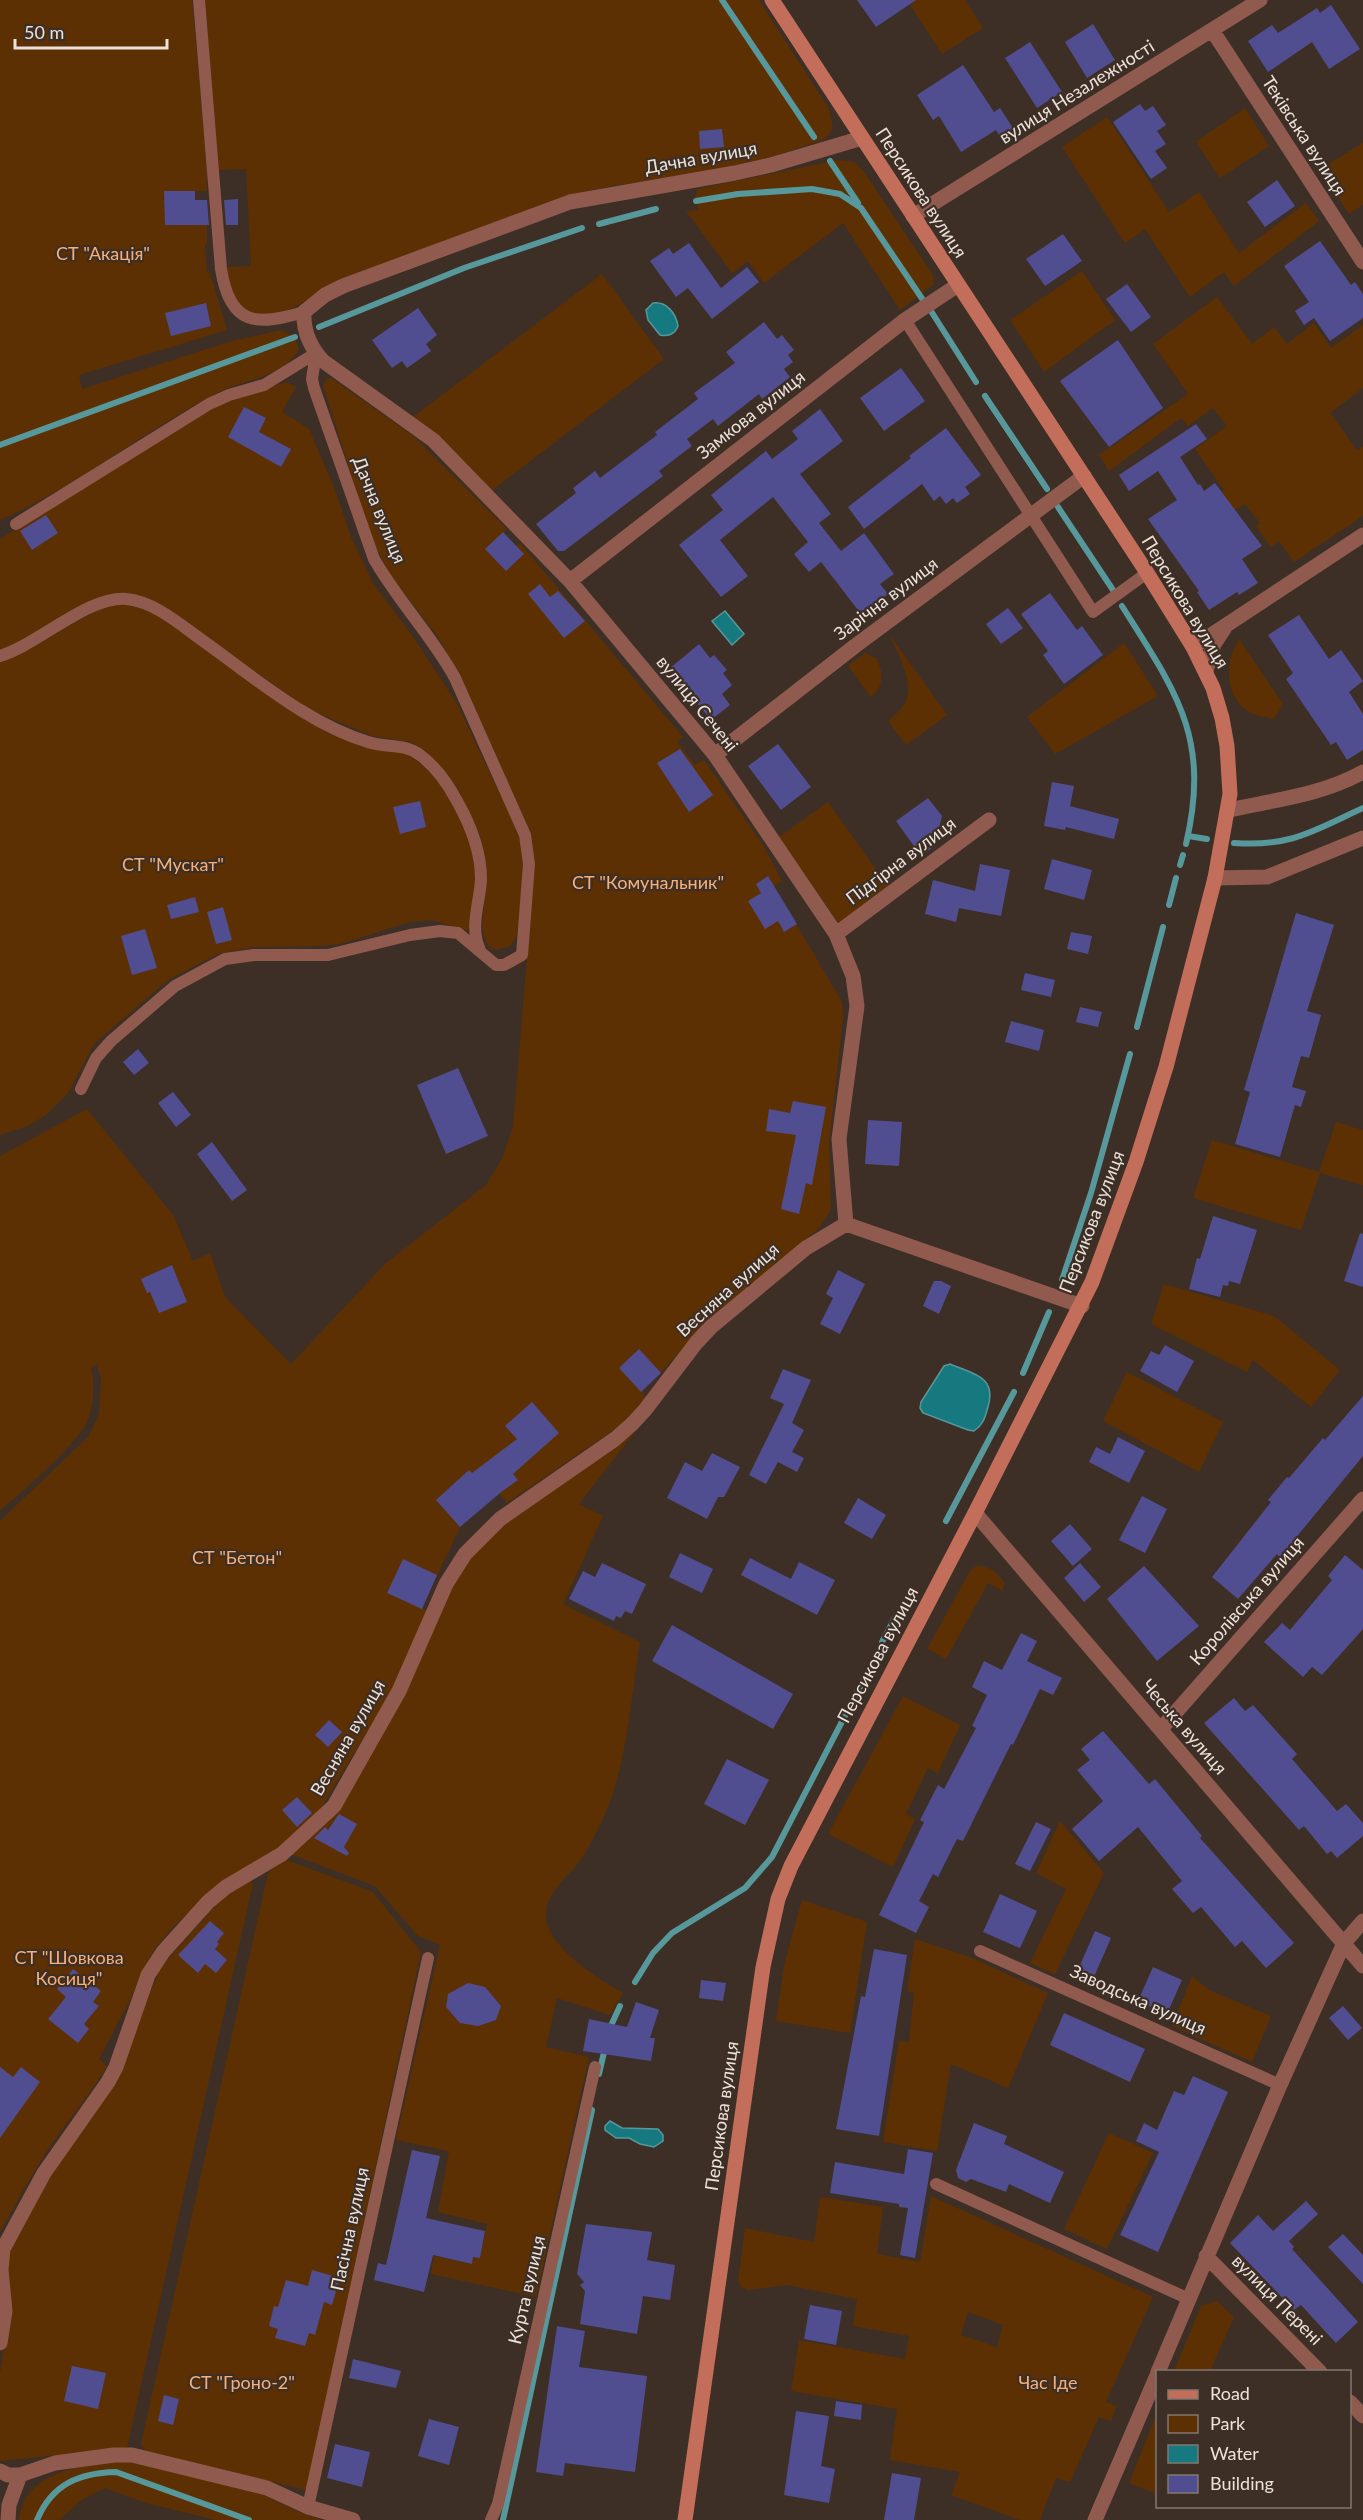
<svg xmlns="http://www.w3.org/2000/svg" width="1363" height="2520" viewBox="0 0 1363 2520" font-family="Lato,sans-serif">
<rect width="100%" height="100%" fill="#3d2f25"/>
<path fill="#5d3004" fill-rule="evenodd" d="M0 0H192L207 168V191H195V200L207 205V244H205L207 273H210L227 330 79 375 82 389 232 341 281 330 295 337 299 350C282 377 246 379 219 392 144 430 78 486 0 520Z
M205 0H759L829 109 833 128 825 139 769 158 676 178 616 185 570 195 323 290C299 306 257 332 235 299 229 290 228 277 225 267L251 266 246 169 218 170Z
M907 0H965L983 28 942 54Z
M1245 108 1269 146 1220 178 1196 142Z
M1107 117 1169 212 1199 192 1239 253 1306 203 1319 221 1234 286 1224 272 1190 297 1145 229 1125 243 1062 147Z
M1363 143V205L1349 214 1320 169Z
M838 160 855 162 864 172 933 275 934 284 900 310 843 223 764 283 748 261 732 273 686 211 698 210 695 195 698 189Z
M1082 271 1115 320 1044 372 1010 320Z
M602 274 664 359 491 491 413 417Z
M1217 297 1252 344 1274 327 1287 344 1314 323 1331 348 1363 325V388L1330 413 1357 450 1363 447V516L1294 562 1279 541 1271 547 1256 526 1260 523 1245 504 1220 520V493L1224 490 1195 449 1227 426 1213 408 1188 426 1181 418 1109 471 1099 455 1188 394 1153 344Z
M331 378 413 436 507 529 503 532 516 546 520 543 683 737 677 742 695 765 704 760 763 845 782 881 774 886 842 1002 843 1016 829 1142 831 1210 819 1228 710 1320 642 1392 647 1398 622 1424 507 1503 500 1494 494 1497 460 1527 422 1608 429 1612 387 1699 322 1806 315 1816 273 1853 206 1896 174 1926 156 1947 141 1973 131 1998 99 2059 107 2066C92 2091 75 2112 58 2135 36 2166 18 2199 0 2232V1521L88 1437 99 1414 101 1380 97 1364 91 1368C95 1385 94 1405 87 1422 79 1442 19 1495 0 1511V1156L87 1109 173 1215 193 1261 210 1253 225 1297 291 1364 386 1263 486 1185 502 1159 513 1127 535 862 530 832 460 674 436 634 390 575 369 532 323 385 327 379Z
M286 382 296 387 282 412 309 429 335 490 351 537 373 583 411 634 456 702 509 813 521 843 523 872 519 922 516 938 510 946 496 950 488 946 484 936 482 924 487 876 480 836 459 791 447 774 425 751 411 742 372 736 318 713 295 700 173 613 140 597 129 593 112 594 25 640 0 651V539L216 406Z
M114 604H130L161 617 289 708 405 752C443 776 472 827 475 872 476 892 472 912 469 931L431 920 410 922 340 944 318 946 252 947 218 954 169 979 94 1044 68 1093 46 1115 28 1126 0 1135V661C41 648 74 618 114 604Z
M889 634 947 715 906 745 888 721C894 716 901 710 905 703 916 683 897 653 889 634Z
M1239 639 1283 704 1274 719C1265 717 1254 716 1246 710 1224 692 1225 662 1239 639Z
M1124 643 1158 696 1055 754 1027 717Z
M865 653 876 658C884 672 884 686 871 697L848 666Z
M828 802 888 886 839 924 779 837Z
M1336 1122 1363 1130V1185L1320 1173 1301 1230 1193 1198 1212 1140 1319 1172Z
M1164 1284 1274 1316 1340 1370 1311 1407 1253 1360 1247 1372 1151 1324Z
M1127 1372 1223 1422 1199 1472 1103 1421Z
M640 1425 579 1504 603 1516 563 1604 640 1642C630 1702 627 1774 598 1829 593 1839 587 1851 580 1861 567 1878 544 1893 546 1918 549 1948 598 1979 623 1993L610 2015 557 1998 546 2047 589 2057 536 2297 431 2274 434 2256 471 2264 473 2257 480 2258 487 2224 438 2212 449 2151 396 2140 440 1945 417 1935 375 1886 290 1854 329 1818 449 1586 482 1541Z
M976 1566C989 1565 998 1573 1005 1583L1002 1591 988 1583 946 1659 927 1649 970 1571Z
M903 1696 960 1725 938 1773 928 1768 906 1814 915 1819 893 1867 828 1834Z
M1060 1821 1104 1873 1055 1974 1030 1963 1066 1889 1036 1873Z
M284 1859 373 1892 421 1952 307 2490 146 2451 141 2444 268 1873Z
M247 1880 253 1883 127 2448 0 2461V2374L9 2312 6 2268 11 2244 133 2033 161 1967 218 1903Z
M802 1900 867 1922 850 2033 776 2021 784 1965Z
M915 1939 972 1958 1048 1993 1008 2088 951 2064 937 2151 883 2142 899 2041 909 2042 914 1993 907 1991Z
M1192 1976 1209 1990 1271 2016 1252 2062 1172 2026Z
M1109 2133 1153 2153 1107 2249 1064 2229Z
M931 2196 1153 2297 1106 2402 1117 2406 1111 2421 1099 2417 1070 2482 1056 2478 1040 2520H1020L951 2495 960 2472 890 2460 897 2409 791 2391 799 2340 905 2359 909 2336 853 2326 857 2299 787 2285 748 2290 742 2287 738 2282 745 2228 814 2242 820 2197 883 2207 877 2254 920 2262ZM968 2312 1003 2325 997 2347 961 2335Z
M1217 2301 1234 2317 1210 2371H1174L1201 2306Z
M1157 2413V2494L1129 2483Z
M121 2460 260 2493 294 2510 321 2520H216L146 2503 105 2488 83 2499 59 2520H19C25 2471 82 2465 121 2460Z"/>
<path fill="#16797f" stroke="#56989b" stroke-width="1.5" d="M653 303C666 301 676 313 678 326 675 334 668 337 660 335L648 320 646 310Z
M725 611 744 634 732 645 712 621Z
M950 1364C973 1374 997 1376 988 1407 985 1417 984 1424 974 1431L968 1430 923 1413 920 1408 921 1402 944 1366Z
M610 2121 622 2128 658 2129 663 2135V2141L654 2147 640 2144 629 2138H616L605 2130V2126Z"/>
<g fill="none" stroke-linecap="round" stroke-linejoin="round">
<path stroke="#56989b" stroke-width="6" d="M722 0 814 137
M830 161 858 203
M696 201 738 194 812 189 840 194 861 208 923 300
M599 224 656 209
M931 311 976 382
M319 327 464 268 582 228
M985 396 1047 489
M0 445 295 337
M1058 507 1113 590
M1122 606C1176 692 1211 737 1186 844
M1188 836 1207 839
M1234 843C1291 847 1313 831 1363 808
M1180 865 1183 855
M1169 905 1176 878
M1137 1027 1163 927
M1062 1280 1091 1193 1130 1054
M1023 1373 1049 1312
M946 1521 1014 1392
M882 1642 895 1618
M635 1982 653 1953 672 1933 745 1888 772 1857 864 1679
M609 2030 620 2006
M599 2074 605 2048
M37 2520C52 2484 79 2473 116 2472L249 2520
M503 2520 592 2110"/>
</g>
<path fill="#504e90" d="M857 0H916L876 27Z
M1331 5 1360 49 1329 69 1312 42 1268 72 1248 41 1272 25 1278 33 1317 8 1320 13Z
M1093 24 1115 60 1087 78 1065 42Z
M1030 42 1062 92 1037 108 1005 58Z
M963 65 994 112 1000 108 1013 128 1000 137 996 130 961 152 939 116 933 120 917 95Z
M1140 104 1145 111 1153 106 1166 125 1157 131 1166 144 1155 151 1167 168 1151 179 1113 122Z
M722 129 724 147 700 149 699 131Z
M1277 180 1295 206 1265 227 1247 202Z
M164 191H195V200H207L209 225H165Z
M238 199V225H226L224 200Z
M1063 234 1082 261 1045 286 1026 259Z
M1320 241 1351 285 1355 282 1363 294V318L1330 341 1314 318 1304 325 1295 311 1309 302 1284 266Z
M689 243 721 288 747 267 759 282 712 319 688 288 676 297 650 261 669 248 673 254Z
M1127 284 1151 317 1131 332 1106 299Z
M206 303 211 326 171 336 165 313Z
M418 308 437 335 426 344 431 351 407 368 402 361 392 368 372 340Z
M764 322 777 339 782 335 794 350 788 355 793 362 784 369 790 377 762 399 759 394 718 426 713 419 687 439 692 446 659 471 663 476 564 551H558L536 524 576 493 573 488 595 471 600 478 657 435 655 432 698 399 694 393 735 363 726 352Z
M1118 340 1163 408 1109 447 1060 381Z
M901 368 925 401 884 431 860 398Z
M244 407 266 418 259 432 291 449 281 467 228 437Z
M820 409 843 441 800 474 831 514 819 523 841 551 864 533 894 574 880 584 888 594 861 614 821 562 809 572 794 554 808 542 773 497 720 540 748 576 721 597 679 545 723 510 711 495 766 451 772 459 798 439 792 431Z
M1196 424 1207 439 1180 457 1198 485 1200 484 1204 491 1215 483 1262 546 1242 559 1258 583 1239 595 1237 592 1209 610 1197 592 1199 591 1148 519 1177 500 1158 471 1129 491 1119 475Z
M946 428 981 475 965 487 970 494 957 503 953 498 946 504 940 496 934 501 922 484 864 529 848 507 911 458 909 456Z
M46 515 58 533 32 550 20 531Z
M503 532 524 554 506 571 485 549Z
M540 584 550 597 558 591 585 621 564 638 528 594Z
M1050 593 1077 630 1082 626 1103 655 1064 684 1043 655 1048 651 1021 614Z
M1008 608 1023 628 1001 644 986 624Z
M1299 615 1329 659 1341 650 1363 681 1349 692 1363 714V750L1347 760 1336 742 1331 745 1286 679 1293 673 1268 635Z
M699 644 710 658 714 655 727 670 723 673 732 685 722 694 730 705 711 720 669 669Z
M778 744 811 787 781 810 748 766Z
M680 749 713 795 689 812 657 763Z
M1052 782 1074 786 1070 806 1119 819 1114 839 1066 827 1065 830 1044 826Z
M928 798 942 816 939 828 929 835 936 845 921 856 896 821Z
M420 801 426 827 400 834 393 807Z
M1052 859 1092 870 1084 900 1044 889Z
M980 864 1010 870 1001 916 959 908 956 922 925 914 933 880 975 891Z
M768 876 797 924 784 932 778 921 765 929 748 901 761 893 756 884Z
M195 897 199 912 171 919 167 905Z
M223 907 232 940 216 944 207 912Z
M1296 913 1334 925 1307 1011 1321 1015 1309 1058 1301 1056 1292 1087 1306 1091 1301 1107 1295 1105 1280 1157 1235 1144 1250 1092 1244 1090Z
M145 929 157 968 132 975 121 936Z
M1071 932 1092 936 1088 954 1067 949Z
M1025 973 1055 980 1051 997 1021 990Z
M1080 1007 1102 1012 1098 1027 1076 1022Z
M1011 1021 1044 1030 1039 1051 1005 1042Z
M138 1049 149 1063 134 1075 123 1062Z
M458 1068 488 1136 446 1154 417 1085Z
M173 1092 191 1115 176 1127 158 1103Z
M793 1101 826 1107 812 1185 806 1183 799 1214 781 1209 796 1135 766 1131 769 1109 790 1113Z
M868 1120 902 1122 899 1166 865 1164Z
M212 1142 247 1190 232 1201 197 1154Z
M1213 1216 1257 1230 1240 1284 1229 1281 1228 1286 1223 1285 1220 1297 1189 1289 1197 1258 1200 1259Z
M1360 1233 1363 1234V1287L1344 1281Z
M172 1265 187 1302 159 1313 150 1292 147 1293 141 1279Z
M838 1270 865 1284 840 1334 820 1324 833 1298 826 1294Z
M934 1281H941L951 1286 939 1314 923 1306Z
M1165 1345 1194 1361 1177 1392 1140 1371 1151 1351 1159 1355Z
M639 1349 661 1373 641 1392 619 1368Z
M783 1369 811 1380 792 1423 804 1430 792 1452 804 1458 797 1472 778 1462 766 1484 749 1475 784 1404 770 1398Z
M1363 1396V1456L1280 1557 1277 1554 1238 1599 1212 1577 1271 1502 1268 1500 1287 1477 1289 1478 1323 1438 1325 1440Z
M532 1402 559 1433 513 1474 518 1480 500 1493 460 1527 436 1500 469 1470 472 1473 517 1439 505 1426Z
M1118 1437 1145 1451 1129 1483 1089 1462 1096 1447 1110 1454Z
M712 1453 740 1467 724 1497H718L707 1519 667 1498 685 1462 702 1471Z
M1142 1496 1167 1509 1145 1553 1119 1540Z
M858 1498 886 1515 872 1539 844 1523Z
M1070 1524 1092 1549 1073 1566 1051 1541Z
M680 1553 713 1569 702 1593 669 1577Z
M1345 1555 1363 1570V1629L1322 1675 1312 1667 1303 1677 1264 1642 1282 1623 1290 1630 1332 1580 1328 1576Z
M750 1558 791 1579 799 1562 835 1580 817 1615 741 1575Z
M403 1559 437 1575 422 1609 387 1593Z
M602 1563 646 1584 632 1614 625 1611 621 1618 616 1616 614 1621 569 1599 583 1571 595 1577Z
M1080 1563 1101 1587 1084 1602 1064 1578Z
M1144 1566 1199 1626 1157 1661 1107 1599Z
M672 1625 793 1694 773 1729 652 1661Z
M1021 1633 1037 1641 1027 1661 1062 1678 1053 1695 1040 1689 1013 1745 1011 1744 963 1841 957 1839 938 1877 933 1874 919 1901 929 1907 916 1933 879 1915 924 1822 920 1820 938 1785 944 1789 976 1728 972 1726 987 1695 972 1687 984 1661 1002 1670Z
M1234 1698 1245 1711 1253 1705 1297 1754 1292 1759 1337 1811 1346 1804 1363 1823V1836L1337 1858 1331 1851 1327 1854 1304 1826 1299 1830 1204 1723Z
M329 1720 342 1732 328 1747 315 1735Z
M1103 1731 1149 1784 1155 1779 1202 1836 1200 1838 1294 1943 1266 1968 1242 1941 1235 1947 1201 1907 1193 1913 1172 1889 1182 1881 1138 1827 1099 1861 1072 1829 1103 1801 1077 1770 1090 1760 1081 1749Z
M727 1759 769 1780 745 1825 704 1804Z
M297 1797 312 1813 297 1827 282 1810Z
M339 1814 357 1824 344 1847 349 1853 347 1856 314 1838 325 1827 328 1830Z
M1036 1822 1051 1829 1030 1871 1015 1864Z
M1000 1894 1037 1911 1020 1948 983 1932Z
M210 1921 224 1933 217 1942 219 1944 215 1949 227 1960 216 1973 205 1964 198 1973 178 1955Z
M1095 1931 1111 1938 1093 1979 1077 1972Z
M874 1949 907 1955 879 2136 836 2129 861 1996 865 1997Z
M1153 1967 1182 1980 1167 2014 1138 2001Z
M73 1969 101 1991 93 2002 99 2006 84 2024 89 2029 78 2043 48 2019 66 1997 57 1989Z
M701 1980 726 1983 723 2001 699 1998Z
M468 1983 485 1987 501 2006 496 2020 478 2026 460 2023 446 2007 448 1994Z
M636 2002 659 2010 650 2038H655L651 2061 583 2051 589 2019 627 2027Z
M1343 2006 1362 2028 1348 2040 1329 2018Z
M1064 2013 1145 2049 1130 2082 1050 2045Z
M0 2067 13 2077 21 2067 40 2082 0 2138Z
M1193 2076 1228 2092 1158 2252 1120 2235 1159 2152 1136 2141 1144 2123 1157 2130 1174 2091 1184 2095Z
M974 2123 1007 2136 1004 2144 1064 2172 1050 2203 1009 2184 1006 2192 971 2179 966 2182 958 2178 956 2170Z
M908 2149 933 2153 915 2258 900 2255 908 2208 899 2207V2204L830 2193 835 2162 904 2174Z
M412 2150 440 2156 426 2218 485 2231 480 2258 473 2257 472 2264 433 2255 424 2292 374 2280 378 2263 386 2265Z
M1306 2201 1318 2214 1289 2241 1294 2247 1292 2249 1358 2322 1336 2343 1301 2305 1294 2310 1230 2243 1258 2215 1273 2231Z
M586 2224 652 2232 647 2260 675 2265 670 2300 643 2296 637 2334 580 2324 585 2291 580 2285 584 2282 577 2274Z
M1343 2234 1363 2255V2284L1328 2247Z
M312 2270 340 2278 332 2305 324 2302 315 2335 309 2333 305 2346 275 2338 278 2329 269 2326 274 2306 278 2307 286 2280 308 2286Z
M810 2305 842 2311 836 2345 804 2339Z
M557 2326 585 2331 579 2367 647 2376 635 2472 565 2463 563 2476 536 2472Z
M353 2359 401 2371 396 2388 349 2378Z
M72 2366 106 2373 98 2409 64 2401Z
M164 2395 179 2399 173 2425 158 2421Z
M836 2401 862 2405 861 2420 834 2416Z
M796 2411 829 2416 821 2466 835 2469 829 2503 784 2495Z
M429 2419 459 2427 449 2465 418 2456Z
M335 2444 370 2452 362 2487 327 2478Z
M892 2473 921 2478 914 2520H884Z"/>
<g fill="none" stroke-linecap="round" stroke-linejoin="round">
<path stroke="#905a4e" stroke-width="12" d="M199 0 221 269C230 326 256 326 304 312
M905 320 1093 612 1147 573
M16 524 209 404 229 395 264 385 316 353
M0 656C39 644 89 595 127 599 156 602 183 627 206 643 238 666 269 691 302 711 323 724 345 735 368 742 386 748 405 743 420 755 436 767 448 784 457 801 470 824 481 852 481 879 480 903 469 927 480 950
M81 1089 96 1058 111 1041 175 986 225 959 254 955H328L410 935 440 931 458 933 496 965H504L522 955 529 864 525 835 455 678C432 636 398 601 374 559L314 388 312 379 316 353
M980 1951 1280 2085
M936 2184 1189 2299
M308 2507 428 1958
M491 2520 498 2504 595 2067"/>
<path stroke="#905a4e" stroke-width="15" d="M1212 30 1363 262
M913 216 1260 0
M570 581 905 320 958 285
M1193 647 1363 535
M1206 671 1214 644 1224 629
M715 755 855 646 1084 476
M1229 810C1274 800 1322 795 1363 772
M1215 878 1267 877 1363 838
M836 934 989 820
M846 1224 839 1139 857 1006 853 976 836 934 715 755 570 581 433 440 323 361C310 347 303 331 304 312L325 295 343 286 570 202 735 173 771 165 862 138
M846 1224 1082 1306
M975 1513 1363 1966
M1161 1729 1363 1499
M1206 2256 1320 2372
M0 2343 5 2311 1 2270 3 2249 44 2173 108 2082 116 2067 148 1975 163 1952 208 1902 226 1887 282 1854 334 1806 399 1691 446 1584 465 1554 500 1519 615 1439 632 1424 645 1410 696 1343 711 1327 806 1248 846 1224
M1158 2372 1280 2085 1344 1943 1363 1921
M1350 2402 1363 2416
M0 2471 8 2475H20L55 2463 114 2455H132L267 2488 308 2507 353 2520
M8 2520 9 2505 20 2475
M1095 2520 1158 2373"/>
<path stroke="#c36e5b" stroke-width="15" d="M685 2520 763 1967 778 1899 791 1866 975 1513 1092 1282 1136 1162 1166 1067 1215 878 1230 794 1227 746 1222 718 1213 688 1193 647 1144 568 772 0"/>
</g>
<g text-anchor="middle" stroke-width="4.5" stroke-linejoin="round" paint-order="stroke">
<g font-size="18" fill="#ece2dc" stroke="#3d2f25">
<text transform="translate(1077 92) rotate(-32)" y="6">вулиця Незалежності</text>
<text transform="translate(1304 136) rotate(57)" y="6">Теківська вулиця</text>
<text transform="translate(701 158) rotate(-10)" y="6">Дачна вулиця</text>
<text transform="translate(921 193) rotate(57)" y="6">Персикова вулиця</text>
<text transform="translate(751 415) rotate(-38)" y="6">Замкова вулиця</text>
<text transform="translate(379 510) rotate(68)" y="6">Дачна вулиця</text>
<text transform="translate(886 599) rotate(-37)" y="6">Зарічна вулиця</text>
<text transform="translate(1185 602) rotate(59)" y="6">Персикова вулиця</text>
<text transform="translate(697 704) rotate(51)" y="6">вулиця Сечені</text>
<text transform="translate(901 861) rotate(-37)" y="6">Підгірна вулиця</text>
<text transform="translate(1092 1222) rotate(-69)" y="6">Персикова вулиця</text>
<text transform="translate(728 1290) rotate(-42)" y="6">Весняна вулиця</text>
<text transform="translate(1247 1601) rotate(-49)" y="6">Королівська вулиця</text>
<text transform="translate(878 1655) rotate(-62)" y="6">Персикова вулиця</text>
<text transform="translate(1184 1727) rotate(49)" y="6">Чеська вулиця</text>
<text transform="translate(348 1738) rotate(-60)" y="6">Весняна вулиця</text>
<text transform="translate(1138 2000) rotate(24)" y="6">Заводська вулиця</text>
<text transform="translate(722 2116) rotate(-82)" y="6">Персикова вулиця</text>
<text transform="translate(350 2229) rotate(-78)" y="6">Пасічна вулиця</text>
<text transform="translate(527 2290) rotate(-77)" y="6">Курта вулиця</text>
<text transform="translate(1277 2300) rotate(45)" y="6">вулиця Перені</text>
</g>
<g font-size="18" fill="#f7b07a" stroke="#3d2f25">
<text x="103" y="260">СТ "Акація"</text>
<text x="173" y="871">СТ "Мускат"</text>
<text x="648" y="889">СТ "Комунальник"</text>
<text x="237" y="1564">СТ "Бетон"</text>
<text x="69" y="1964">СТ "Шовкова<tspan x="69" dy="21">Косиця"</tspan></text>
<text x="242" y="2389">СТ "Гроно-2"</text>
<text x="1048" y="2389">Час Іде</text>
</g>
</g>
<rect x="1156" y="2370" width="195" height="138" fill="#3d2f25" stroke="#83776e" stroke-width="1.5"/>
<rect x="1168" y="2390" width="30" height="9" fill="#c36e5b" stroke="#83776e" stroke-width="1.5"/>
<text x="1210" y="2400" font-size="18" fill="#ece2dc">Road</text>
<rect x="1168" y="2415" width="30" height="18" fill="#5d3004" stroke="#83776e" stroke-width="1.5"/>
<text x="1210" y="2430" font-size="18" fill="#ece2dc">Park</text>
<rect x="1168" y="2445" width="30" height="18" fill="#16797f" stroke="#83776e" stroke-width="1.5"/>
<text x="1210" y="2460" font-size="18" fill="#ece2dc">Water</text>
<rect x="1168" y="2475" width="30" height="18" fill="#504e90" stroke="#83776e" stroke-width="1.5"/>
<text x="1210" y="2490" font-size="18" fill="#ece2dc">Building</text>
<path d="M15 39v9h152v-9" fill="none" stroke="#ece2dc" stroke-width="3"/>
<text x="24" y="39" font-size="18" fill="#ece2dc" stroke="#3d2f25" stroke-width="4.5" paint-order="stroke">50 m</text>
</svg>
